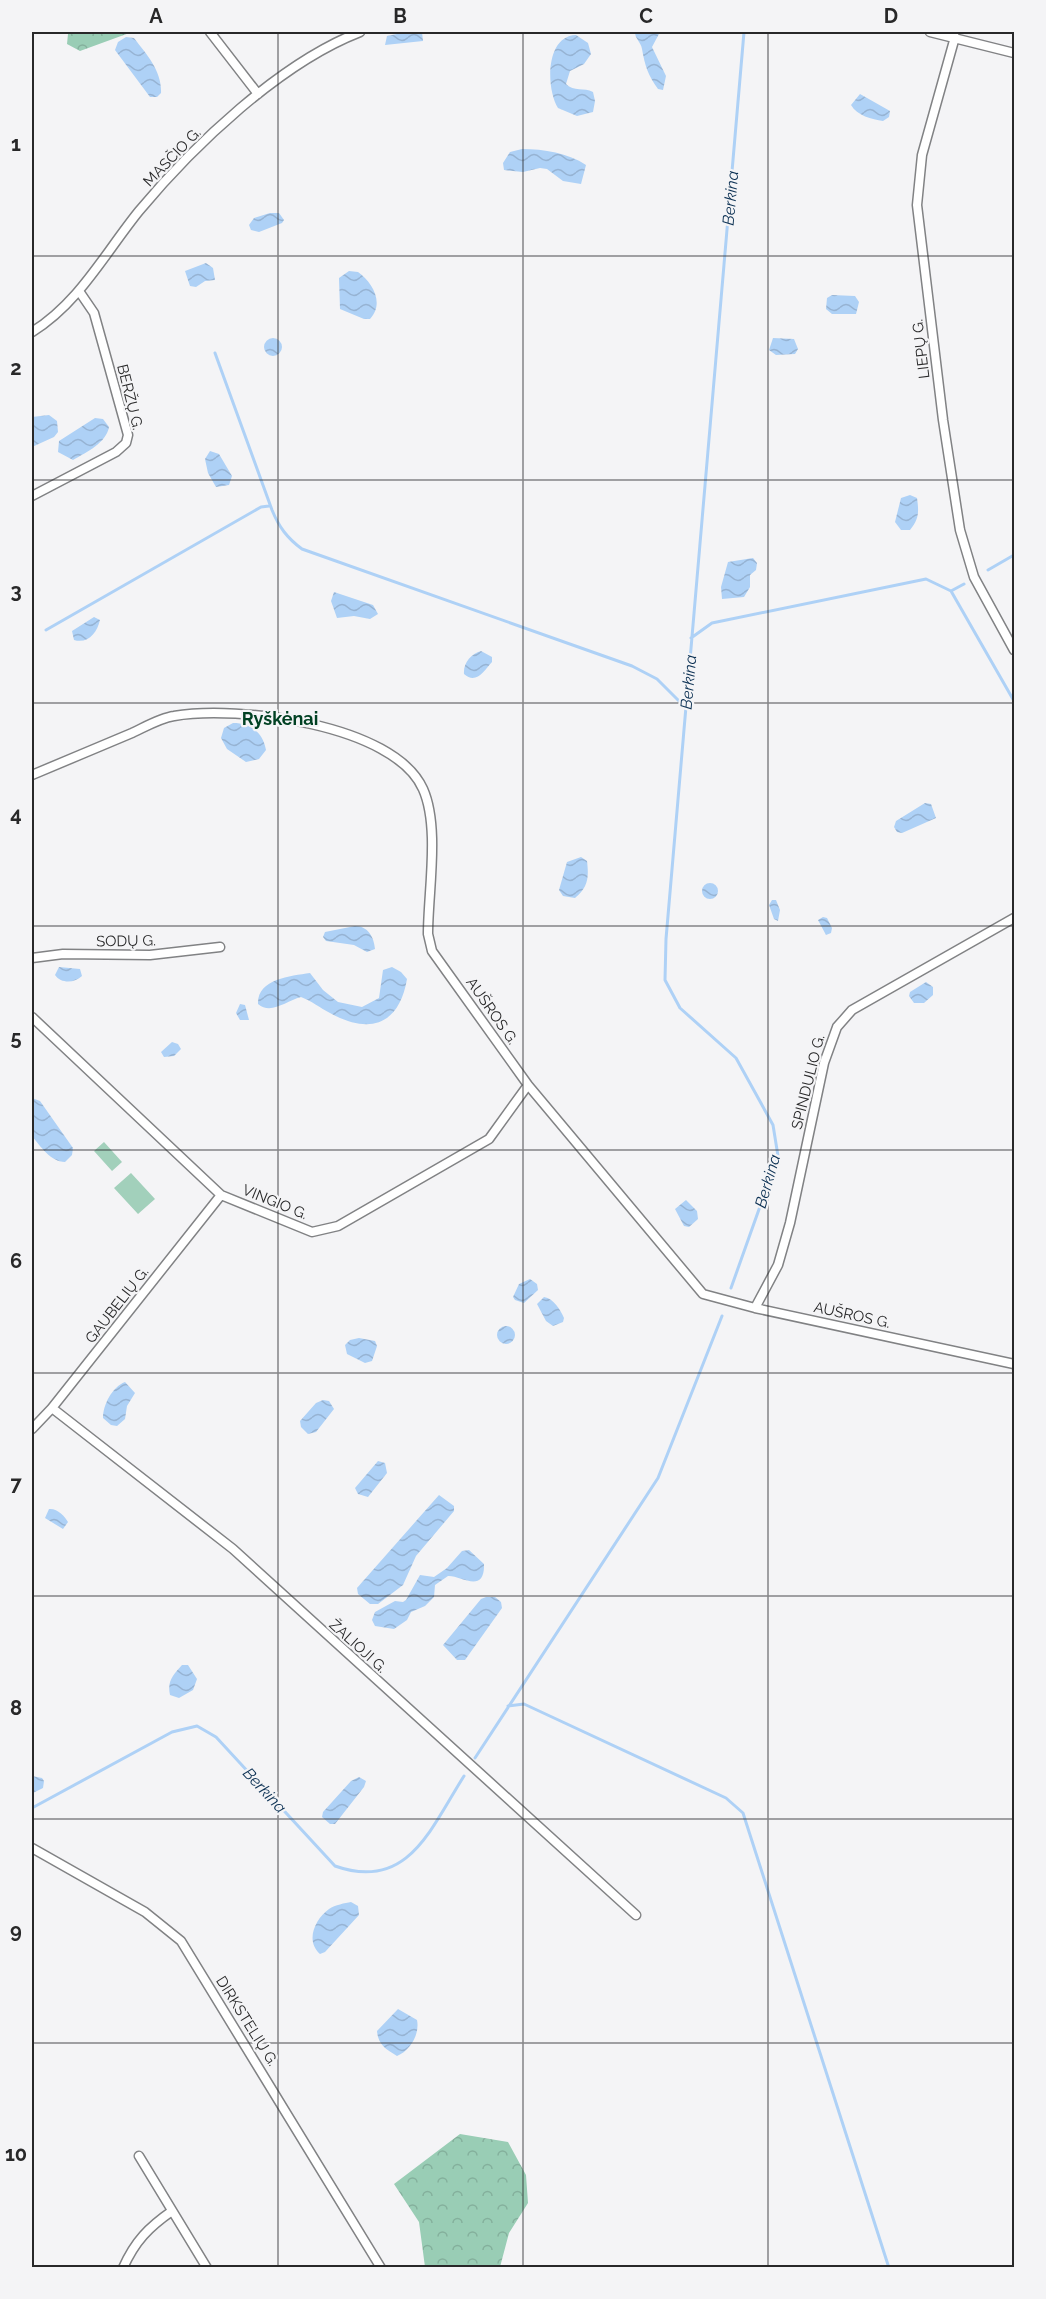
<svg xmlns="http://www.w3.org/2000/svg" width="1046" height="2299" viewBox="0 0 1046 2299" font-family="Raleway,sans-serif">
<defs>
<pattern id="forest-crowns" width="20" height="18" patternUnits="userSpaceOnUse" patternTransform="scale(1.5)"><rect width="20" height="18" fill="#99cdb5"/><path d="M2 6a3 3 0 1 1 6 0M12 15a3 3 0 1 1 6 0" fill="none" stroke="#84b09c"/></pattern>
<pattern id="water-waves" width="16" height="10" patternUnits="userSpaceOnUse" patternTransform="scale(1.5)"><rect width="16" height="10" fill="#aed1f6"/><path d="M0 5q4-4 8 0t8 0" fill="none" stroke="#96b3d3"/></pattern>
</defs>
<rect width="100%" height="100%" fill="#f4f4f6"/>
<path fill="url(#forest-crowns)" d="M63 32H132L80 51 67 44 68 34Z
M460 2134 508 2142 526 2175 528 2203 509 2233 500 2267H425L419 2222 394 2184Z"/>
<path fill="#a2d0bb" d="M104 1142 122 1162 112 1171 94 1151Z
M131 1173 155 1199 138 1214 114 1188Z"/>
<path fill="url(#water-waves)" d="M407 32H422L423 41 385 45 387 36Z
M635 32H660L652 47 666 76 663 90 658 89C648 75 645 66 642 49 641 42 635 39 635 32Z
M576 35 588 43 591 54 584 64 570 71 566 84C574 92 584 87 593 92L595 101 593 112 577 116 558 108C546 89 545 36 576 35Z
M126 37 134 38C147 55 162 71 161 93L157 97H150L115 50 118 42Z
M860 94 890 111 889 117 883 121C872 119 857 116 851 105Z
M522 149C544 149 568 153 586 165L581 184 563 181 547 169 540 168 523 172 504 170 503 163 510 152Z
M270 213H279L284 220 282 223 259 232 251 230 249 225 254 218Z
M206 263 213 268 215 280 205 281 196 287 190 286 185 271Z
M349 271 358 272C372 282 385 303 370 319H364L340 309 339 278Z
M832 295 855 296 859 302 856 314H832L826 309 827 298Z
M773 338 794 339 798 349 795 354 776 355 769 350Z
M264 347a9 9 0 1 1 18 0a9 9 0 1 1-18 0Z
M49 415 57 421 58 432 54 437 32 447V417Z
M95 418 103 419 109 427C106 443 87 452 73 460L58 452 59 441Z
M210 451 219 454 232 476 229 485 216 487 208 473 205 459Z
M910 495 917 498C919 512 919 519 910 530H901L895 522 901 498Z
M753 558 757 563 756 570 750 575V587L744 597 722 599 721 587 728 562Z
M334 592 373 605 378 614 370 619 354 616 337 618 331 601Z
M94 617 100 620C97 633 88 644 74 640L72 631Z
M481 651 492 657V662C484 671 476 685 464 674 463 663 471 654 481 651Z
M233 723C250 723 263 732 266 750L259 759 246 762 227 749 221 738 224 728Z
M925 803 931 804 936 818 902 833 897 832 894 827 896 821Z
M581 857 587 861C589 878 588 887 575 898L563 896 559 890 567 862Z
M702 891a8 8 0 1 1 16 0a8 8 0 1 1-16 0Z
M772 900H776L780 910 778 921 774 919 769 905Z
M823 917 827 918 832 928 831 933 826 935 818 920Z
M355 926C368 926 374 937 375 949L367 952 354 945 326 941 323 937 325 932Z
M59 967 80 969 82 976C75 983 61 984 55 975Z
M392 967 401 972 407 979C399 1025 370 1035 330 1013 320 1008 312 1001 301 997 286 1001 271 1015 258 1004 257 979 290 976 310 973L323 990 338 1002 362 1007 379 998 383 970Z
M926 982 933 987V995L924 1003H914L909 996 910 992Z
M240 1004 245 1005 249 1020H240L236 1013Z
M172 1042 178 1044 181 1049 174 1056 164 1057 161 1052Z
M32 1098 40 1101 73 1148 72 1155 65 1162C51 1162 40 1146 32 1136Z
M686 1200 697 1211 698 1219 689 1227 684 1226 675 1209Z
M530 1279 537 1284 538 1290 524 1303 515 1300 513 1297 519 1284Z
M544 1297C554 1299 560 1309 564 1318L563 1322 553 1326 546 1321 537 1304Z
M497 1335a9 9 0 1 1 18 0a9 9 0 1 1-18 0Z
M359 1338 375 1341 377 1346 372 1361 365 1363 347 1354 345 1345 350 1340Z
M125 1382 135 1393 127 1406 125 1419 117 1426 111 1425 103 1418C103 1405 112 1387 125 1382Z
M323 1400 329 1401 334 1409 316 1432 308 1434 301 1427 300 1421 316 1403Z
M378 1461 385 1463 387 1473 368 1497 358 1494 355 1488Z
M439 1495 454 1506V1511L416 1556 403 1585 378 1604H370L358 1594 357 1588Z
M49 1509C57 1508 65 1516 68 1522L63 1529 45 1518Z
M469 1550 484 1564C485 1595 460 1575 448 1576L435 1585 434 1597 425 1606 411 1612 407 1620 394 1629 375 1626 372 1620 375 1612 395 1601 403 1602 406 1600 420 1575 434 1577 447 1568 462 1551Z
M486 1597H495L501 1602 502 1608 465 1660H457L443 1645 481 1599Z
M182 1665H188L197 1679 193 1690 179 1698 170 1695C167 1681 173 1675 182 1665Z
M32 1776 42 1778 44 1781 43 1788 33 1793Z
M359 1777 366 1781 364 1787 335 1824H330L322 1817 323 1812 351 1781Z
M351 1902 358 1906 359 1915 325 1952 320 1954C305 1941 315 1919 329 1909 335 1905 345 1903 351 1902Z
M398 2009 417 2020C420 2034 410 2051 397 2056 386 2049 378 2045 377 2031Z"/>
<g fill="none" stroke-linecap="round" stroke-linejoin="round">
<path stroke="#aed1f6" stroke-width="3" d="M215 353 272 510C279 527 287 538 302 549L632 666 657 679 684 706
M988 570 1014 555
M951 591 964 584
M46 630 261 507 269 506
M691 638 712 623 926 579 951 591 1014 701
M731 1288 778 1156 773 1125 736 1058 680 1008 665 980 666 939 744 32
M508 1706 524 1704 726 1798 743 1813 889 2268
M475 1758 658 1478 722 1316
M32 1808 172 1732 197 1726 216 1737 335 1866C408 1892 431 1828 464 1776"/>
<defs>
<path id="street" d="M210 32 258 94
M930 32 1014 53
M955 37 922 155 917 205 943 420 960 530 974 577 1014 650
M32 332C79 303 105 253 139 211 194 145 280 63 360 32
M32 496 116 452 126 443 128 435 94 313 79 291
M32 775C65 761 99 747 132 733 145 727 160 718 174 716 237 705 394 724 423 789 440 827 428 892 428 934L432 951 528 1085 703 1294 755 1308 1014 1364
M32 958 63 954 150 955 220 947
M32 1017 221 1195 312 1232 338 1226 489 1139 528 1085
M755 1308 778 1265 790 1223 824 1063 837 1027 852 1010 1014 918
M52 1408 233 1549 636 1915
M32 1429 52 1408 221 1195
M32 1848 145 1912 181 1941 381 2268
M139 2156 207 2268
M123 2268C135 2241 149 2227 172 2211"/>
</defs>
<use href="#street" stroke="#818284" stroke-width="11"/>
<use href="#street" stroke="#fff" stroke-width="8"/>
</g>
<path fill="none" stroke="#282829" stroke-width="1.5" stroke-opacity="0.55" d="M278 32V2268M523 32V2268M768 32V2268M32 256H1014M32 480H1014M32 703H1014M32 926H1014M32 1150H1014M32 1373H1014M32 1596H1014M32 1819H1014M32 2043H1014"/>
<g text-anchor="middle" stroke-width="4.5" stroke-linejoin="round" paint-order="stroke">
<g font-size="15" fill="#282829" stroke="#f4f4f6">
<text transform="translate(172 157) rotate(-46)" y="5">MASČIO G.</text>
<text transform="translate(921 349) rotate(-97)" y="5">LIEPŲ G.</text>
<text transform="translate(130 397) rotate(76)" y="5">BERŽŲ G.</text>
<text transform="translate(126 941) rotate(-1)" y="5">SODŲ G.</text>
<text transform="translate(492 1011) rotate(55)" y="5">AUŠROS G.</text>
<text transform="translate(808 1082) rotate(-76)" y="5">SPINDULIO G.</text>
<text transform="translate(275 1202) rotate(22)" y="5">VINGIO G.</text>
<text transform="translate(117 1305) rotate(-52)" y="5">GAUBELIŲ G.</text>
<text transform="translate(852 1315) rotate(12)" y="5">AUŠROS G.</text>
<text transform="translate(358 1646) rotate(42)" y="5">ŽALIOJI G.</text>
<text transform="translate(247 2021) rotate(58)" y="5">DIRKSTELIŲ G.</text>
</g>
<g font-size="16" font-style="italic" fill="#0b3053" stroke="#f4f4f6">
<text transform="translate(730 198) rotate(-85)" y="6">Berkina</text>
<text transform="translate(688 682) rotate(-85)" y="6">Berkina</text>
<text transform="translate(767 1181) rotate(-74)" y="6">Berkina</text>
<text transform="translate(265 1790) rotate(47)" y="6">Berkina</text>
</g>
<g font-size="18" font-weight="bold" fill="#014123" stroke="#f4f4f6">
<text x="280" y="725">Ryškėnai</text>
</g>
</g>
<rect width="1046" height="2299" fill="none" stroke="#f4f4f6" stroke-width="66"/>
<rect x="33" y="33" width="980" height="2233" fill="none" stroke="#282829" stroke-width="2"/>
<g font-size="20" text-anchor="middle" font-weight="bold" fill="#282829">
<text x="156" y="23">A</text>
<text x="400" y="23">B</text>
<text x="646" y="23">C</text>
<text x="891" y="23">D</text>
<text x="16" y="151">1</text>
<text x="16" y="375">2</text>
<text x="16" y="598">3</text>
<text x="16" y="821">4</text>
<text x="16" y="1045">5</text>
<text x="16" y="1268">6</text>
<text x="16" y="1491">7</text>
<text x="16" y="1715">8</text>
<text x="16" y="1938">9</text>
<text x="16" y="2161">10</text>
</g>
</svg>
